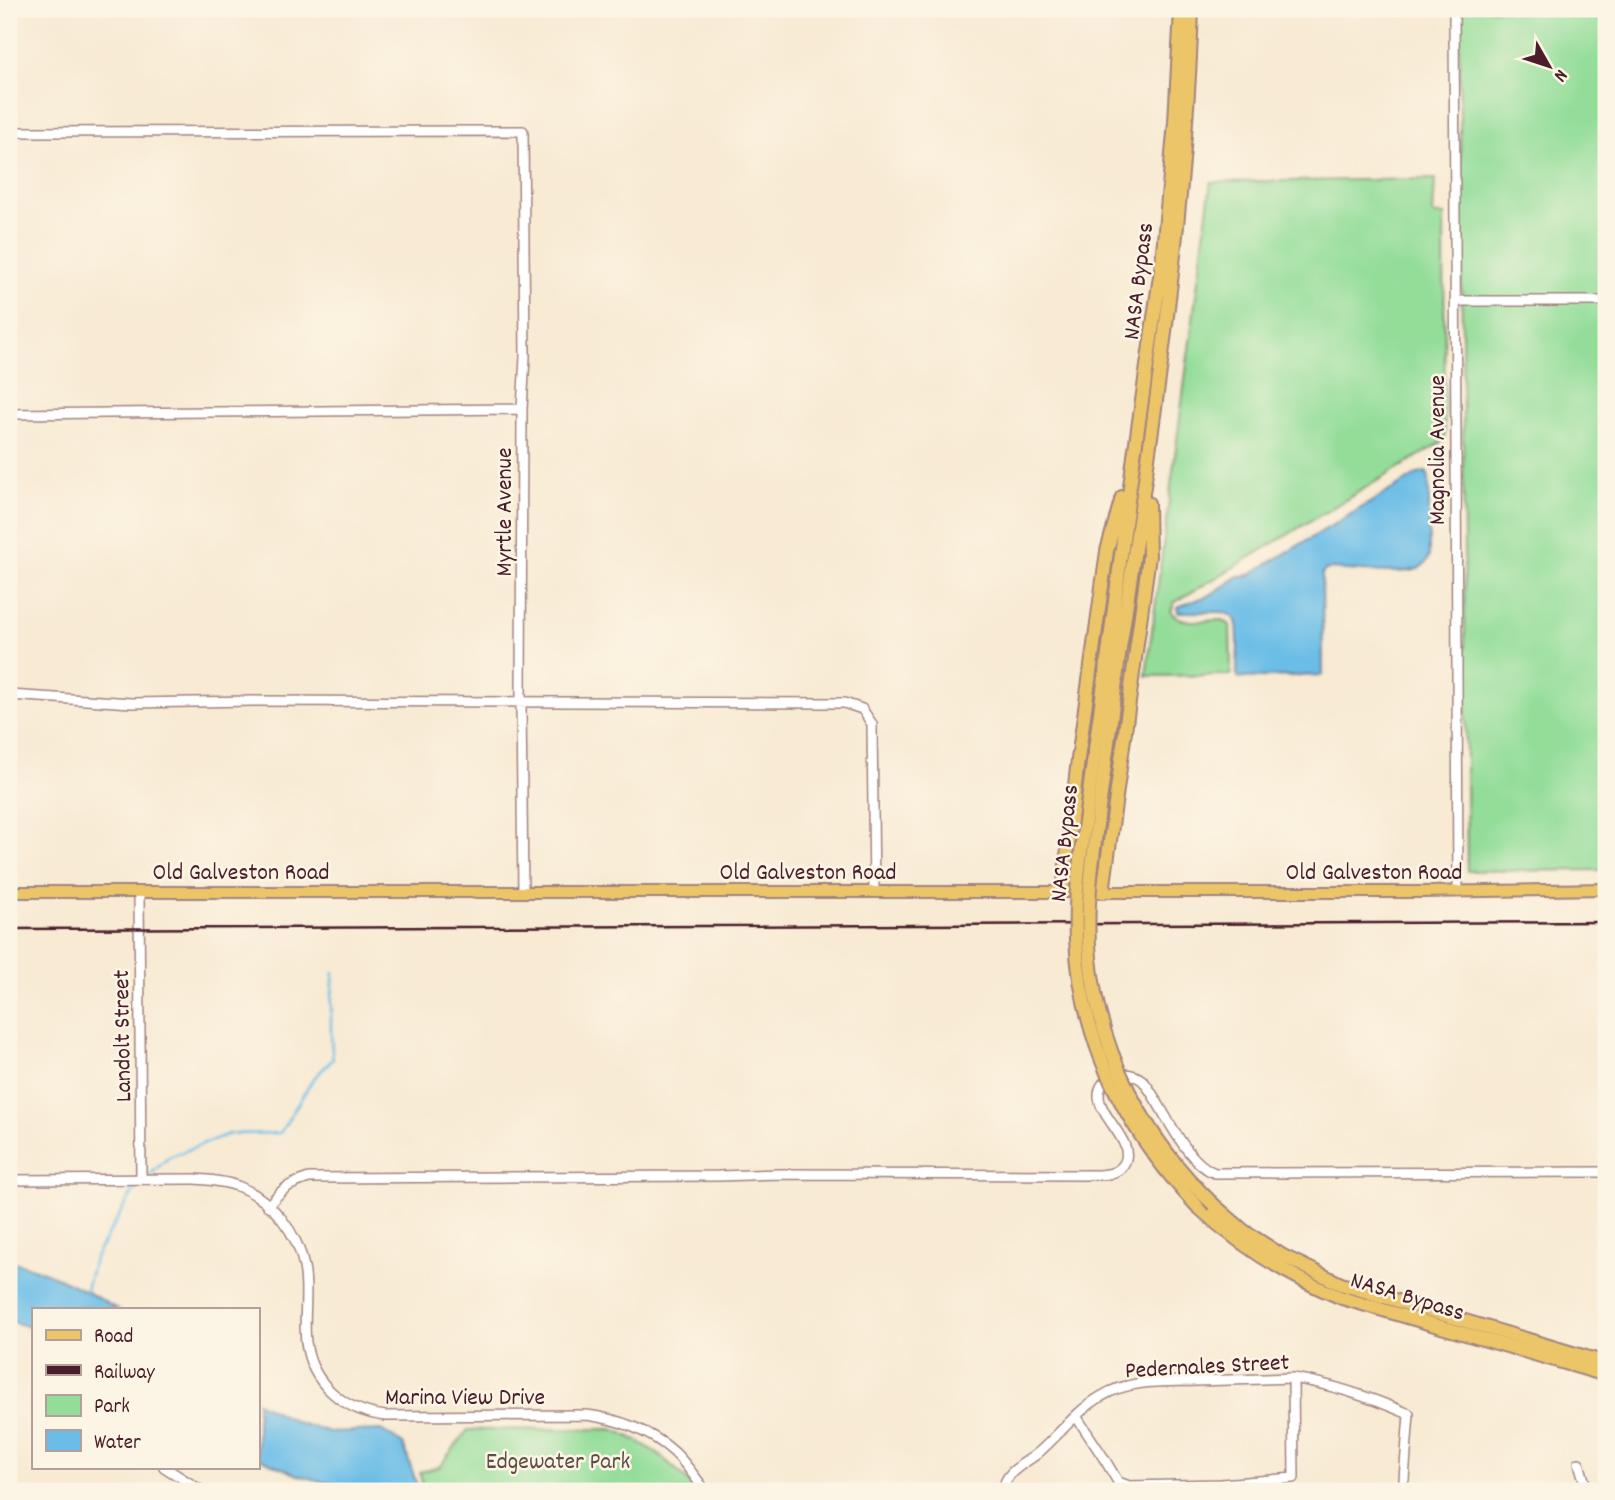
<svg xmlns="http://www.w3.org/2000/svg" width="1615" height="1500" viewBox="0 0 1615 1500" font-family="Dekko,sans-serif">
<rect width="100%" height="100%" fill="#fcf5e5"/>
<filter id="ink" filterUnits="userSpaceOnUse"><feTurbulence type="fractalNoise" baseFrequency=".0143" numOctaves="2"/><feDisplacementMap in="SourceGraphic" scale="14" xChannelSelector="R" yChannelSelector="G"/><feConvolveMatrix kernelMatrix="1 2 1 2 8 2 1 2 1" color-interpolation-filters="sRGB"/></filter>
<filter id="wash" filterUnits="userSpaceOnUse"><feTurbulence type="fractalNoise" baseFrequency=".00686" numOctaves="4" result="noise"/><feDisplacementMap in="SourceGraphic" scale="28" xChannelSelector="R" yChannelSelector="G"/><feGaussianBlur stdDeviation="1.57" result="paint"/><feColorMatrix in="noise" values="0 0 0 0 0 0 0 0 0 0 0 0 0 0 0 0 0 1.4 0 .05"/><feComposite in="paint" operator="in"/></filter>
<g filter="url(#wash)">
<rect width="100%" height="100%" fill="#f8ead3"/>
<path fill="#93dd99" stroke="#6e7e62" stroke-width="2" d="M1459 9H1606V870L1467 871Z
M1435 179 1433 213 1435 215H1444L1445 440 1174 603 1171 612C1183 626 1206 620 1223 620L1230 625 1231 675 1146 676 1211 182Z
M612 1429C646 1442 673 1463 696 1491H423L420 1472 439 1467 468 1430Z"/>
<path fill="#6bbde7" stroke="#5a6e89" stroke-width="2" d="M1426 472 1428 475 1429 479V556C1427 562 1424 566 1418 569 1402 575 1348 570 1328 569L1324 571 1322 574 1323 675 1239 678 1237 674C1237 662 1240 630 1236 621 1233 615 1228 613 1222 612H1178L1177 607 1180 606 1210 595 1239 576 1249 575 1418 474Z
M9 1261C47 1270 84 1289 117 1309H33V1328L9 1321Z
M257 1402 298 1423 330 1432 381 1430 403 1444 419 1491H340L335 1485 298 1475 257 1457Z"/>
<g fill="none" stroke-linecap="round" stroke-linejoin="round">
<path stroke="#6bbde7" stroke-width="2.5" d="M149 1176 169 1157 229 1134 280 1133 313 1079 333 1059C329 1030 331 1001 334 972
M85 1294 94 1259 134 1190 142 1183"/>
</g>
</g>
<g filter="url(#ink)">
<g fill="none" stroke-linecap="round" stroke-linejoin="round">
<defs>
<path id="minor" d="M1454 9 1458 892
M9 132 523 131 525 357 522 409 521 703 523 892
M1455 301H1606
M9 414 522 409
M9 695 132 703 253 701 844 703 862 709 872 724 874 892
M139 892 141 1179
M9 1180 193 1179C208 1180 225 1181 240 1187 272 1200 298 1233 304 1267 309 1292 303 1317 306 1342 311 1384 345 1411 385 1416L587 1415C618 1419 651 1431 674 1452 686 1463 695 1478 706 1491
M268 1206C283 1188 287 1185 309 1178L719 1176 780 1174 1085 1175C1098 1175 1118 1177 1125 1162 1134 1141 1101 1119 1099 1097 1098 1074 1130 1067 1144 1082 1163 1106 1185 1163 1215 1173L1606 1172
M1076 1416 1105 1460 1118 1482 1129 1486 1221 1484 1294 1478 1293 1378
M1579 1463 1584 1480V1491
M164 1467 202 1491
M1004 1491C1003 1472 1025 1464 1038 1453 1059 1435 1077 1410 1102 1396 1129 1379 1166 1382 1196 1381 1229 1380 1261 1379 1293 1378 1330 1384 1374 1399 1409 1414L1404 1479"/>
<path id="major" d="M9 892H1422L1606 889"/>
<path id="highway" d="M1108 654 1134 456 1162 262 1175 122 1181 9
M1119 656C1151 442 1185 225 1192 9
M1063 892 1078 759 1107 551 1122 497
M1103 892 1149 556 1148 503
M1214 1205 1244 1231 1283 1256 1341 1284 1606 1363
M1197 1206C1240 1246 1287 1276 1342 1298L1606 1375"/>
</defs>
<use href="#minor" stroke="#a1847f" stroke-width="12"/>
<use href="#major" stroke="#a1847f" stroke-width="14"/>
<use href="#highway" stroke="#a1847f" stroke-width="16"/>
<use href="#minor" stroke="#fff" stroke-width="9"/>
<use href="#major" stroke="#ecc569" stroke-width="10"/>
<use href="#highway" stroke="#ecc569" stroke-width="12"/>
<path stroke="#4a1f2b" stroke-width="2.5" d="M9 929 1606 922"/>
<defs>
<path id="highway-bridge" d="M1108 654C1101 705 1094 756 1087 807 1081 851 1074 895 1076 940 1081 1044 1126 1131 1197 1206
M1119 656C1113 707 1106 758 1099 809 1093 858 1085 908 1090 958 1099 1053 1145 1140 1214 1205"/>
</defs>
<use href="#highway-bridge" stroke="#a1847f" stroke-width="16" stroke-linecap="butt"/>
<use href="#highway-bridge" stroke="#ecc569" stroke-width="12"/>
</g>
</g>
<g text-anchor="middle" stroke-width="5" stroke-linejoin="round" paint-order="stroke">
<g font-size="24" fill="#4a1f2b" stroke="#fcf5e5">
<text transform="translate(1137 281) rotate(-83)" y="8">NASA Bypass</text>
<text transform="translate(1436 450) rotate(-90)" y="8">Magnolia Avenue</text>
<text transform="translate(503 512) rotate(-90)" y="8">Myrtle Avenue</text>
<text transform="translate(1063 843) rotate(-84)" y="8">NASA Bypass</text>
<text x="241" y="879">Old Galveston Road</text>
<text x="808" y="879">Old Galveston Road</text>
<text x="1374" y="879">Old Galveston Road</text>
<text transform="translate(121 1036) rotate(-91)" y="8">Landolt Street</text>
<text transform="translate(1408 1295) rotate(17)" y="8">NASA Bypass</text>
<text transform="translate(1207 1365) rotate(-3)" y="8">Pedernales Street</text>
<text x="465" y="1404">Marina View Drive</text>
</g>
<g font-size="24" fill="#5c4e46" stroke="#fcf5e5">
<text x="558" y="1468">Edgewater Park</text>
</g>
</g>
<rect width="1615" height="1500" fill="none" stroke="#fcf5e5" stroke-width="35"/>
<rect x="32" y="1308" width="228" height="161" fill="#fcf5e5" stroke="#b59f9b" stroke-width="2"/>
<rect x="46" y="1330" width="35" height="10" fill="#ecc569" stroke="#b59f9b" stroke-width="2"/>
<text x="94" y="1342" font-size="21" fill="#4a1f2b">Road</text>
<rect x="46" y="1365" width="35" height="10" fill="#4a1f2b" stroke="#b59f9b" stroke-width="2"/>
<text x="94" y="1378" font-size="21" fill="#4a1f2b">Railway</text>
<rect x="46" y="1395" width="35" height="21" fill="#93dd99" stroke="#b59f9b" stroke-width="2"/>
<text x="94" y="1412" font-size="21" fill="#4a1f2b">Park</text>
<rect x="46" y="1430" width="35" height="21" fill="#6bbde7" stroke="#b59f9b" stroke-width="2"/>
<text x="94" y="1448" font-size="21" fill="#4a1f2b">Water</text>
<g transform="translate(1549 66) rotate(129)" stroke="#fcf5e5" stroke-width="5" paint-order="stroke">
<path d="M0-5L12 26L0 18L-12 26Z" fill="#4a1f2b"/>
<text y="-10" font-size="19" font-weight="bold" text-anchor="middle" fill="#4a1f2b">N</text>
</g>
</svg>
